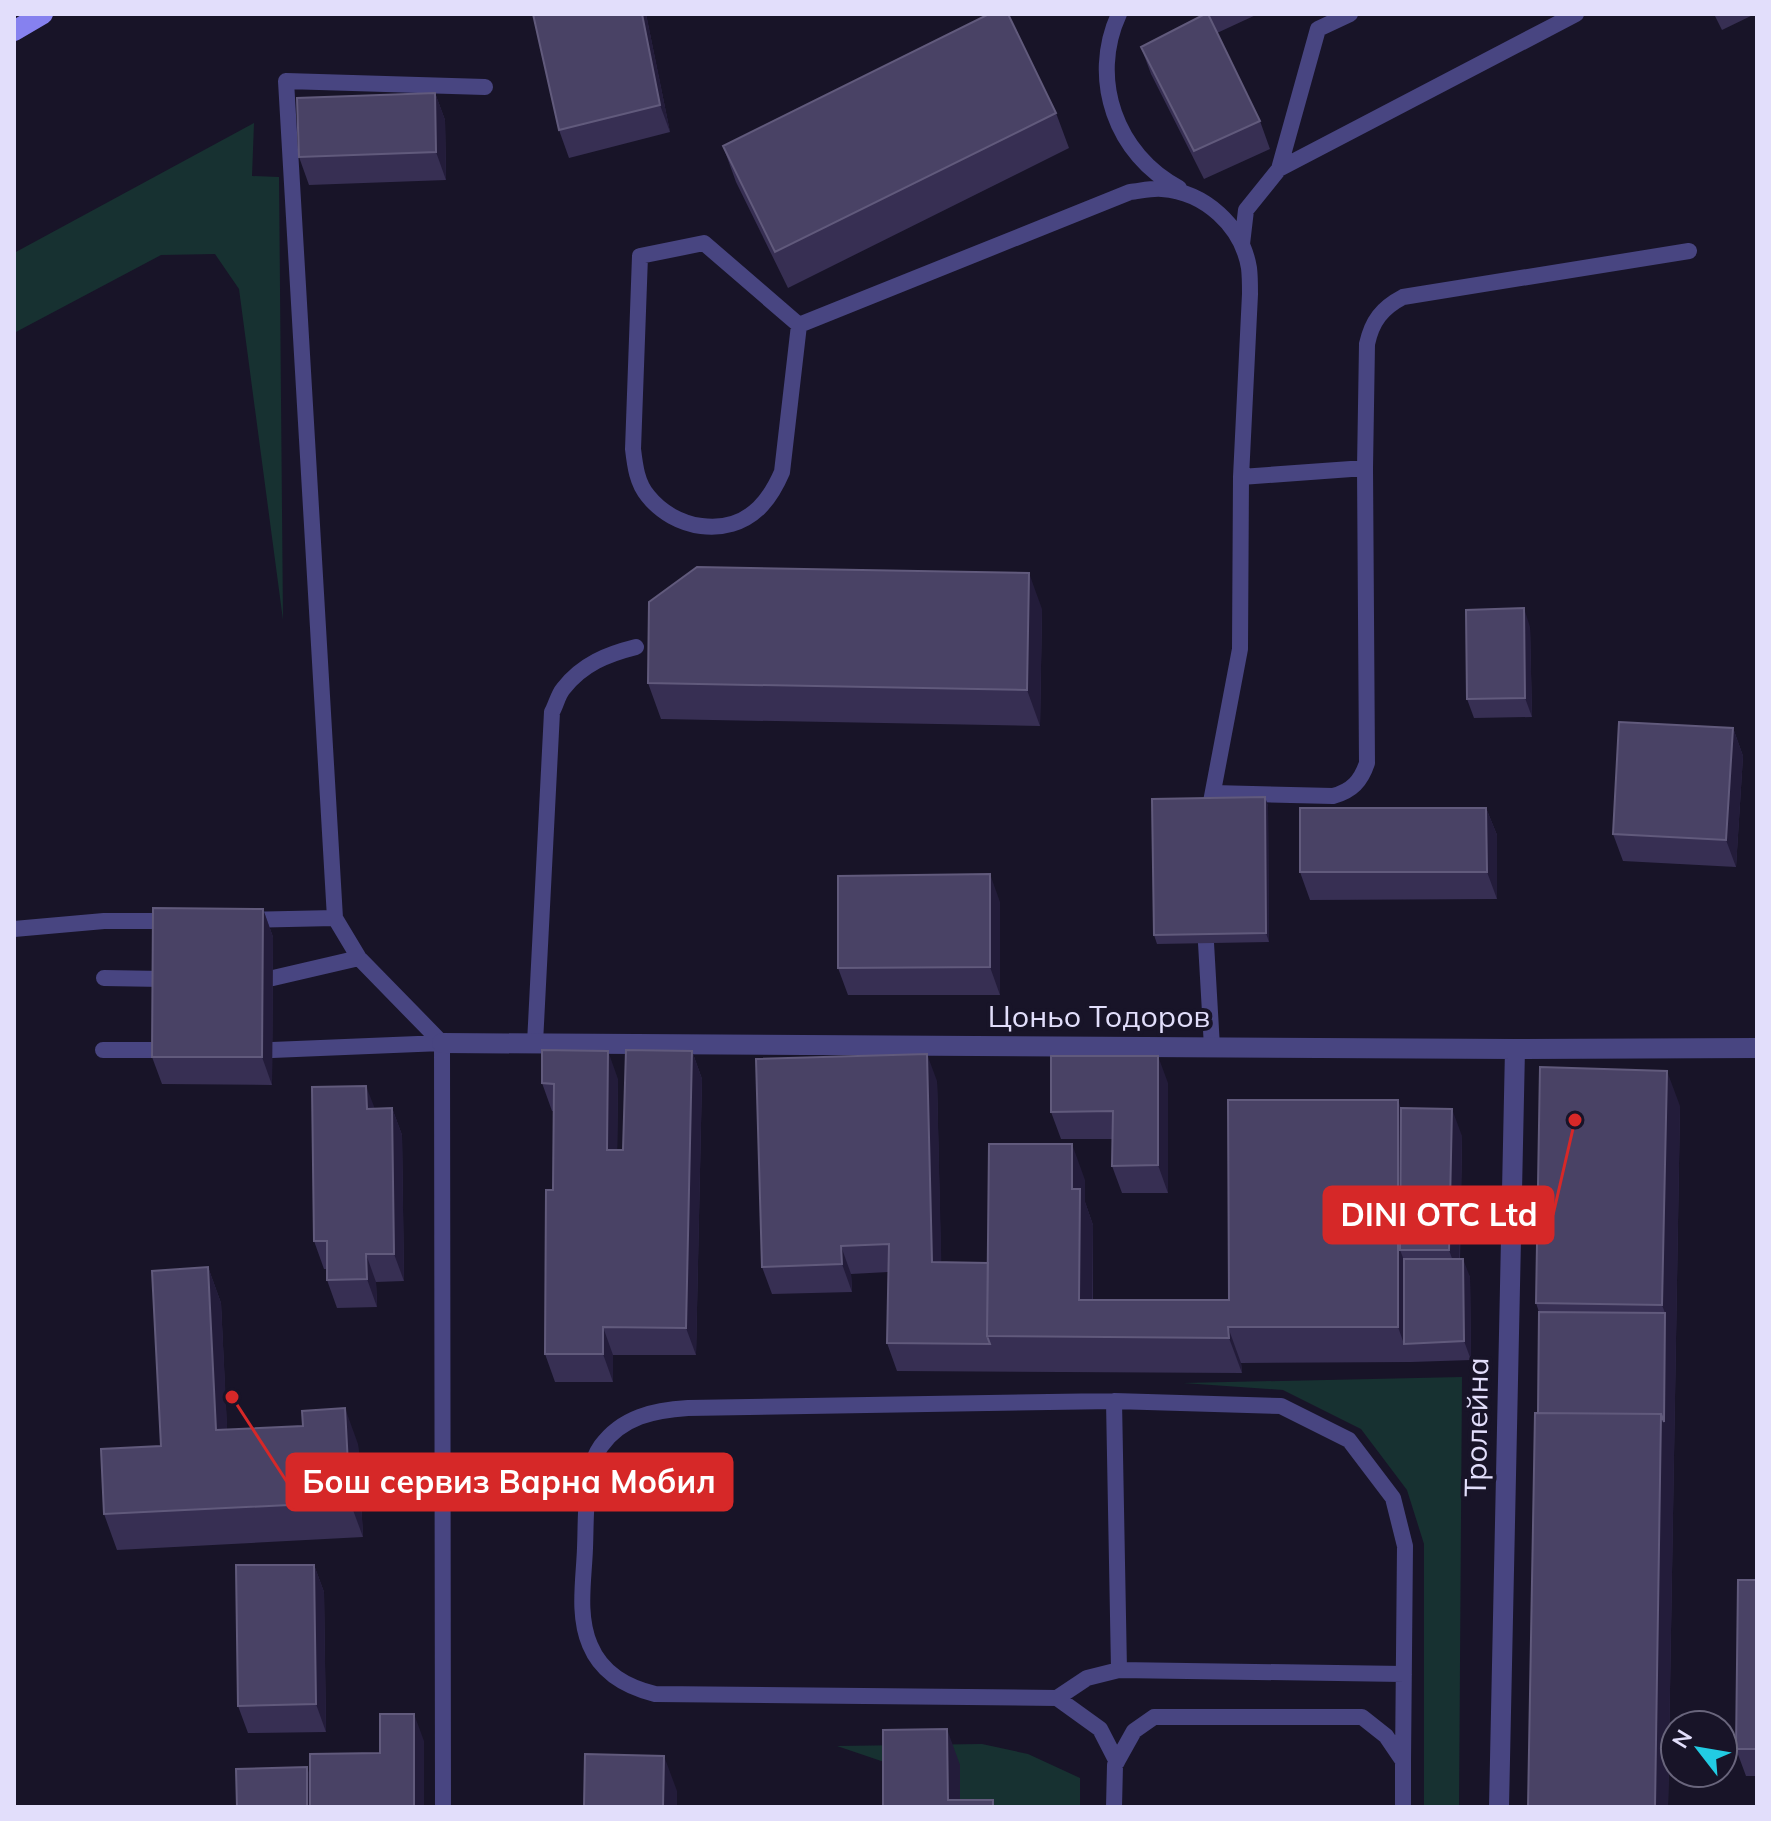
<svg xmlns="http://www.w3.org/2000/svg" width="1771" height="1821" viewBox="0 0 1771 1821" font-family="Mulish,sans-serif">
<rect width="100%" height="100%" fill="#181428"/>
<path fill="#173131" d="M254 123 252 176 279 177 283 620 239 289 215 254 161 255 14 333V253Z
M1462 1377 1459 1807H1424V1544L1407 1490 1361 1429 1283 1390 1183 1383Z
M982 1744 1028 1754 1080 1778V1807H960L896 1766 837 1746Z"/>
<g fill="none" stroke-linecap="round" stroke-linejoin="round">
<path stroke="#484581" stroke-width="16" d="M1119 14C1089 79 1116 155 1179 188
M1279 169 1318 29 1350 14
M1242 244 1246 210 1279 169 1576 14
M799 325 782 472C776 486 770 497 759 508 727 539 674 529 648 496 637 483 635 466 633 449L640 256 704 243 799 325 1130 192C1140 191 1152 188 1162 189 1205 192 1242 226 1249 268 1250 276 1250 286 1250 294L1241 477 1240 649 1210 807
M1241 477 1365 468
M1213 793 1333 796C1352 791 1361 781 1367 763L1365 468 1367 344C1372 321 1382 308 1403 297L1689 251
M248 920 335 918
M14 929 104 921H173
M1206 943 1212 1047
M104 978 163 979
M273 978 359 958
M535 1043 552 712C556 705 558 695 563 689 582 664 608 654 636 647
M103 1050H162
M272 1050 442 1043
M1114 1401 1119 1670
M1057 1698 1087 1678 1119 1670 1404 1674
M1117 1762 1100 1729 1057 1698 655 1694C627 1687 602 1674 590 1645 577 1615 584 1579 585 1548 586 1523 585 1498 590 1474 591 1465 596 1453 601 1446 622 1417 654 1410 688 1408L1114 1401 1281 1406 1349 1440 1393 1498 1405 1546 1403 1761
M443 1807 442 1043 359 958 335 918 286 81 485 87
M1114 1807 1115 1765 1134 1731 1154 1717H1362L1386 1736 1403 1761V1807"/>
<path stroke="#484581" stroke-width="20" d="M442 1043 1515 1049 1757 1048
M1499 1807 1515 1049"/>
<path stroke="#8681ef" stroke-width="20" d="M14 31 43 14"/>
</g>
<path fill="#372f53" d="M646 14 670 132 569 158 559 130Z
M1205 14H1258L1217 33 1260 121 1270 149 1204 179 1151 74 1141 47Z
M1714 14H1755L1722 30Z
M435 93 445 120 446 180 309 185 299 157Z
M1056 113 1069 148 788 288 736 182 723 146Z
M1042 609 1040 726 661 719 648 683Z
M1530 627 1532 717 1474 718 1467 699Z
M1733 728 1743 756 1736 867 1623 861 1613 834Z
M1265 797 1268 806 1269 942 1157 944 1154 935Z
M1486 808 1497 835V899L1310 900 1300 872Z
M1000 902V995H848L838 968Z
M263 909 273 937 272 1085 162 1084 152 1057Z
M692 1051 702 1079 696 1355H613V1382H555L545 1354 553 1190 554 1111H552L542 1083 618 1079 617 1150H623Z
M937 1081 941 1263H988L1085 1180V1202L1093 1225V1300H1229L1401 1108 1462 1136 1460 1259 1470 1277 1471 1360 1411 1362 1241 1363 1242 1373 897 1371 887 1343 888 1272 851 1274 852 1292 772 1294 762 1267Z
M1168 1083V1193H1122L1112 1166 1113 1139H1061L1051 1112Z
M1680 1106 1668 1807H1528L1538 1413 1539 1312 1536 1303Z
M374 1108H392L402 1135 404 1281 376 1282 377 1307 337 1308 327 1280V1269H324L314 1241Z
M208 1267 221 1303 227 1430 358 1444 363 1537 117 1550 104 1514 161 1446Z
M314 1565 324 1592 326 1732 248 1733 238 1706Z
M1757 1580V1776H1746L1736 1749Z"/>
<path fill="#231c3a" d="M642 14H646L670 132 660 105Z
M435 93 445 120 446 180 436 152Z
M1029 573 1042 609 1040 726 1027 690Z
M1524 608 1530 627 1532 717 1525 698Z
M1733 728 1743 756 1736 867 1726 840Z
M1265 797 1268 806 1269 942 1266 933Z
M1486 808 1497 835V899L1487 872Z
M990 874 1000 902V995L990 967Z
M263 909 273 937 272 1085 262 1057Z
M608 1051 618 1079 617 1177 607 1150Z
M692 1051 702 1079 696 1355 686 1328Z
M927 1054 937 1081 942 1290 932 1262Z
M1158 1056 1168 1083V1193L1158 1165Z
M1667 1071 1680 1106 1668 1807H1655L1661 1414 1665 1313 1662 1305Z
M366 1086 377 1114 367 1109Z
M1398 1100 1411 1135 1400 1250 1411 1278 1404 1344 1398 1327Z
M392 1108 402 1135 404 1281 394 1254Z
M1452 1109 1462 1136 1459 1278 1449 1250Z
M1072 1144 1085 1180V1202L1093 1225 1092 1335 1079 1300 1072 1189Z
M841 1246 851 1274 852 1292 842 1264Z
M366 1254 376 1282 377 1307 367 1279Z
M1463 1259 1470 1277 1471 1360 1464 1341Z
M208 1267 221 1303 229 1466 216 1430Z
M603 1327 613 1355V1382L603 1354Z
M1228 1327 1241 1363 1242 1373 1229 1338Z
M345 1408 358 1444 363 1537 350 1502Z
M314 1565 324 1592 326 1732 316 1704Z
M414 1714 424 1741V1807H414Z
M947 1729 960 1765V1807L948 1800Z
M664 1756 677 1791V1807H663Z
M307 1767 320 1803V1807H307Z"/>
<path fill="#494265" stroke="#615a7c" stroke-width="2" d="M533 14H642L660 105 559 130Z
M989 14H1008L1056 113 775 252 723 146Z
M1205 14H1208L1260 121 1194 151 1141 47Z
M435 93 436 152 299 157 297 98Z
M697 567 1029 573 1027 690 648 683 649 602Z
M1524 608 1525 698 1467 699 1466 610Z
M1619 722 1733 728 1726 840 1613 834Z
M1265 797 1266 933 1154 935 1152 799Z
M1300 808H1486L1487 872H1300Z
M990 874V967L838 968V876Z
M153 908 263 909 262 1057H152Z
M542 1050 608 1051 607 1150H623L626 1050 692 1051 686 1328 603 1327V1354H545L546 1190H553L554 1084 542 1083Z
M927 1054 932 1262 988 1263 987 1336 990 1344 887 1343 889 1244 841 1246 842 1264 762 1267 756 1059Z
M1051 1056H1158V1165L1112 1166 1113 1111 1051 1112Z
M1540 1067 1667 1071 1662 1305 1536 1303Z
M366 1086 367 1109 392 1108 394 1254H366L367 1279 327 1280V1241H314L312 1087Z
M1228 1100H1398V1327H1228L1229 1338 987 1336 989 1144H1072V1189H1080L1079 1300H1229Z
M1401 1108 1452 1109 1449 1250H1400Z
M1404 1259H1463L1464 1341 1404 1344Z
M208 1267 216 1430 303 1426 302 1411 345 1408 350 1502 104 1514 101 1449 161 1446 152 1271Z
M1539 1312 1665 1313 1664 1422 1661 1414 1538 1413Z
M1535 1413 1661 1414 1655 1807H1528Z
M236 1565H314L316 1704 238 1706Z
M1738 1580H1757V1749H1736Z
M380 1714H414V1807H310V1754L380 1753Z
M947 1729 948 1800H993V1807H883V1730Z
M585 1754 664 1756 663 1807H584Z
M307 1767V1807H237L236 1769Z"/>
<g text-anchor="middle" stroke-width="8" stroke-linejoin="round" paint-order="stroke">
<g font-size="30" fill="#e2defb" stroke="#181428">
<text x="1099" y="1027">Цоньо Тодоров</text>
<text transform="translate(1477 1427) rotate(-89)" y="10">Тролейна</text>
</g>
</g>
<path fill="none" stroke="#d62828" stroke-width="3" d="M1575 1120L1553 1215M232 1397L287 1482"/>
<g fill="#d62828" stroke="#181428" stroke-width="3">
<circle cx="1575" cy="1120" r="8"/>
<circle cx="232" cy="1397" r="8"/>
</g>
<g fill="#d62828" stroke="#d62828" stroke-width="3">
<rect x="1324" y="1187" width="229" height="56" rx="8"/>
<rect x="287" y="1454" width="445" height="56" rx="8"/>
</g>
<g font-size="32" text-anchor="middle" font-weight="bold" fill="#fff">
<text x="1439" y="1226">DINI OTC Ltd</text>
<text x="509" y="1493">Бош сервиз Варна Мобил</text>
</g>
<rect width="1771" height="1821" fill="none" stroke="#e2defb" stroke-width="32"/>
<g transform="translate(1699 1749) rotate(301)"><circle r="38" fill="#181428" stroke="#69657c" stroke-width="2"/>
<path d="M0-6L14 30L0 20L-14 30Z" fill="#22cce3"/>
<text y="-12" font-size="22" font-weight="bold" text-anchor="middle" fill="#e2defb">N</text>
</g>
</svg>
